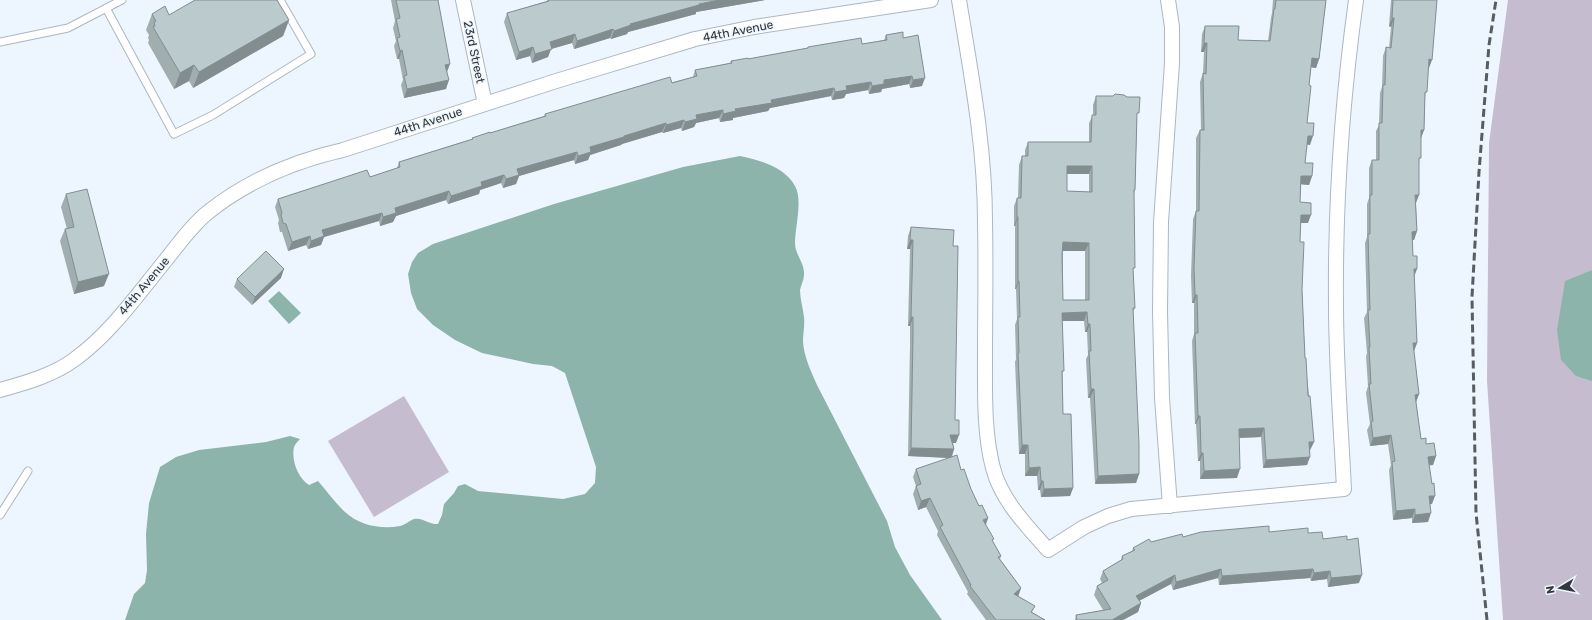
<svg xmlns="http://www.w3.org/2000/svg" width="1592" height="620" viewBox="0 0 1592 620" font-family="Rubik,sans-serif">
<rect width="100%" height="100%" fill="#edf6fe"/>
<path fill="#c6bcd0" d="M1508 0H1592V620H1503L1487 381 1489 143Z
M404 396 449 472 374 517 328 441Z"/>
<path fill="#8cb4ab" d="M740 156C759 160 785 167 795 186 803 200 795 227 795 243 795 255 805 263 804 275 804 280 801 285 800 290 800 299 803 308 804 317 805 325 803 333 803 342 804 357 811 371 817 385L887 521 895 547 910 575 942 620H125L134 594 145 583 147 570 146 534 149 503 160 467 176 457 199 450 266 442 290 436 300 439C298 441 295 444 294 447 291 460 298 478 309 485L318 481C327 491 335 503 345 512 359 525 381 530 400 526 405 525 409 521 414 519 422 517 430 525 438 524L442 515 444 504 454 493 458 486 465 484 478 491 563 499 585 494 595 483 596 467 565 373 552 366 533 364 482 353 455 340 433 325 417 309 411 293 408 274 412 262 418 253 433 244 554 204 683 167Z
M1592 270V381L1576 376 1561 360 1557 330 1565 281Z
M279 291 301 313 289 324 268 301Z"/>
<g fill="none" stroke-linecap="round" stroke-linejoin="round">
<defs>
<path id="lane" d="M106 8 174 134 213 115 311 54 280 0
M0 42 68 28 122 0
M0 515 28 471"/>
<path id="street" d="M463 0 485 104
M959 0C971 74 985 146 985 221 986 268 985 314 985 360 985 395 984 434 993 468 1001 500 1027 526 1048 550L1084 527 1108 516 1131 509 1344 489C1341 428 1336 366 1336 305 1335 203 1342 101 1356 0
M1168 0 1172 27V63L1161 222 1160 312 1162 398 1170 506
M0 390C25 383 54 375 75 359 110 334 138 294 165 261 178 245 191 226 207 213 247 181 294 161 343 150L553 82 695 39 754 27 931 0"/>
</defs>
<use href="#lane" stroke="#acb7c0" stroke-width="9"/>
<use href="#street" stroke="#acb7c0" stroke-width="16"/>
<use href="#lane" stroke="#fff" stroke-width="7"/>
<use href="#street" stroke="#fff" stroke-width="14"/>
<path stroke="#585d61" stroke-width="3" stroke-dasharray="8 4" stroke-linecap="butt" d="M1487 620 1476 513 1472 297 1479 172 1489 45 1496 0"/>
</g>
<path fill="#a0aeb0" fill-rule="evenodd" d="M391 0H438L447 72 446 89 404 98 401 85 403 80 399 59H397L394 46 396 41 393 28 395 21Z
M547 0H765L696 12V14L628 32 627 34 611 39 610 38 574 49 572 43 551 49 548 57 532 63 530 56 516 60 504 22 507 13 547 1Z
M1273 0H1326L1319 59 1316 68 1311 67 1309 85 1307 123 1310 145 1307 144 1305 163 1312 176 1309 185 1301 184 1300 202 1308 223H1300V242L1305 358 1314 442 1310 450 1307 465 1263 468 1261 437 1239 438 1237 478 1200 479V461H1198L1196 424H1195L1192 341 1194 334V303H1192L1191 276 1193 219 1196 211V138L1200 130H1201L1200 82 1203 73 1204 52H1201L1202 34 1205 26 1238 40 1268 41 1271 18 1272 13Z
M1391 0H1437L1425 98 1424 130 1421 138 1416 203 1417 231 1414 240H1412L1417 343 1414 351 1419 394 1416 402 1421 439 1436 456 1433 465H1429L1432 504H1430L1428 522 1412 523V518L1393 520 1389 470 1391 465 1388 444 1370 446 1367 430 1370 424 1366 393 1368 386 1366 356 1367 353 1364 318 1367 312 1365 243 1367 237V204L1369 198V168L1372 160H1376V131L1379 125 1380 93 1382 87 1383 56 1386 47 1389 48 1391 27 1389 26Z
M152 14 169 15 289 20 283 36 193 88 189 81 174 89 148 43 149 40 148 38 149 35 146 30Z
M886 35 903 38 922 86 910 88 909 84 882 89 881 92 869 94 868 90 846 94 844 98 832 100 831 96 770 108 768 111 733 118V120L720 122 719 118 696 123 694 127 682 131 681 128 663 133 662 132 622 144 621 145 590 155 588 160 575 164 574 160 519 176 516 184 503 188 501 183 480 190 479 194 448 204 446 200 396 216 393 222 380 226 379 221 324 237 321 245 308 249 306 245 288 251 282 232H280L278 223 279 220 275 207 278 199 370 177 397 168 399 162 472 139V138L490 133 544 116 545 114 693 77 695 70 730 63 731 61 748 59 807 48 808 47 862 44 884 40Z
M1096 96 1137 119 1135 190 1134 194 1133 272 1135 308 1133 312 1139 474 1136 483 1095 484 1090 398H1088L1086 359 1088 355 1087 332H1085L1084 321H1062L1063 414 1073 488 1070 496 1041 497 1040 490H1038L1037 476H1025V454H1019L1015 362 1016 359 1015 325 1017 319 1016 289H1015V226H1014V206L1017 198H1018L1019 165 1022 156H1025V150L1028 142H1089V123L1093 115V105ZM1067 174H1089V192L1067 191ZM1063 251H1085V300H1063Z
M66 194 104 286 74 294 60 241 65 229H67L61 207Z
M911 227 953 246 955 420 956 443H953L954 449 952 457 961 470 979 506 988 518 986 525 993 542 1001 556 1000 559 1021 588 1018 596 1035 606 1032 612 1045 620H986L967 594 968 592 937 535 938 531 926 507 918 510 913 494 916 486 913 477 916 469 950 458 908 456 910 344V326H908L910 249H907L908 236Z
M281 278 252 305 234 287 237 279Z
M1269 532 1308 533 1323 539 1347 540 1359 583 1328 587 1327 579 1311 581 1310 578 1219 585 1218 578 1173 590 1171 584 1139 601 1141 603 1138 612 1123 620H1075L1076 615 1103 610 1094 595 1097 586 1102 583 1100 579 1103 571 1121 560 1122 556 1132 551 1133 548 1151 542 1183 537Z"/>
<path fill="#828d90" d="M720 0H765L696 12V14L628 32 627 34 611 39 614 31 630 24 699 4Z
M1392 18H1394L1391 27 1389 26Z
M289 20 283 36 193 88 199 72Z
M613 29 610 38 574 49 577 41Z
M575 34 572 43 551 49 548 57 532 63 535 54 550 42Z
M1204 43H1207L1204 52H1201Z
M533 47 530 56 516 60 519 52Z
M402 50 399 59H397L400 51Z
M1312 58 1319 59 1316 68 1309 67Z
M1429 59 1432 60 1429 68H1426Z
M450 64 447 72 442 73 445 65Z
M194 65 189 81 174 89 180 73Z
M912 76 909 84 882 89 881 92 869 94 872 86 884 80Z
M925 78 922 86 910 88 913 80Z
M449 80 446 89 404 98 407 89Z
M871 82 868 90 846 94 844 98 832 100 835 92 846 86Z
M834 88 831 96 770 108 768 111 733 118V120L720 122 723 114 735 109 771 100Z
M723 110 719 118 696 123 694 127 682 131 685 122 696 115Z
M684 120 681 128 663 133 666 125Z
M666 123 662 132 622 144 621 145 590 155 588 160 575 164 578 156 590 147 624 136Z
M1421 130H1424L1421 138H1418Z
M1308 136H1313L1310 145 1305 144Z
M577 152 574 160 519 176 516 184 503 188 506 179 517 169Z
M1067 166H1092L1089 174H1064Z
M504 175 501 183 480 190 479 194 448 204 451 196 481 182Z
M1301 176H1312L1309 185 1298 184Z
M449 191 446 200 396 216 393 222 380 226 383 217 395 208Z
M1415 195H1419L1416 203Z
M382 213 379 221 324 237 321 245 308 249 311 241 322 230Z
M1301 215H1311L1308 223H1297Z
M1017 217H1018L1015 226H1014Z
M1417 231 1414 240H1409L1412 232Z
M310 236 306 245 288 251 292 242Z
M910 240H913L910 249H907Z
M1063 242 1089 243 1085 251H1060Z
M284 269 281 278 252 305 255 297Z
M1414 269H1417L1414 277Z
M109 274 104 286 74 294 78 282Z
M1018 281H1019L1016 289H1015Z
M1195 295H1197L1194 303H1192Z
M1087 312 1084 321H1059L1062 313Z
M911 317H913L910 326H908Z
M1088 324H1090L1087 332H1085Z
M1413 343H1417L1414 351H1410Z
M1091 389H1094L1090 398H1088Z
M1419 394 1416 402 1415 395Z
M1198 416H1200L1196 424H1195Z
M1264 428 1261 437 1236 438 1239 429Z
M950 435H959L956 443H947Z
M1391 435 1388 444 1370 446 1373 438Z
M1309 442H1314L1310 450 1306 451Z
M1022 445H1028L1025 454H1019Z
M911 448 954 449 951 458 908 456Z
M1201 453H1203L1200 461H1198Z
M1436 456 1433 465 1425 466 1428 457Z
M1310 457 1307 465 1263 468 1266 460Z
M1040 467 1037 476H1025L1029 468Z
M1240 469 1237 478 1200 479 1204 471Z
M1139 474 1136 483 1095 484 1098 476Z
M1041 481H1043L1040 490H1038Z
M1073 488 1070 496 1041 497 1044 489Z
M1429 496H1435L1432 504 1426 505Z
M930 498 926 507 918 510 921 501Z
M1415 509 1412 518 1393 520 1396 511Z
M1431 513 1428 522 1412 523 1415 515Z
M988 518 985 526 983 520Z
M1221 569 1218 578 1173 590 1176 582Z
M1313 569 1310 578 1219 585 1222 576Z
M1330 571 1327 579 1311 581 1314 573Z
M1175 575 1171 584 1133 604 1136 596Z
M1362 575 1359 583 1328 587 1331 578Z
M1021 588 1018 597 1014 594Z
M1141 603 1138 612 1123 620H1112Z"/>
<path fill="#bacacd" stroke="#828d90" fill-rule="evenodd" d="M195 0H277L289 20 199 72 194 65 180 73 153 27 155 26 154 22 156 21 152 14 165 6 169 15Z
M396 0H438L450 64 445 65 449 80 407 89 404 76 407 75 402 50 400 51 397 38 400 37 396 19 400 18Z
M549 0H720L699 4V5L630 24 631 25 614 31 613 29 577 41 575 34 550 42 552 49 535 54 533 47 519 52 507 13 549 1Z
M1276 0H1326L1319 59 1312 58 1309 85 1311 86 1307 123H1314L1313 136H1308L1305 163H1313L1312 176H1301L1300 202 1311 203V215H1301L1300 242H1304L1302 290 1305 358H1306L1308 396H1310L1314 442H1309L1310 457 1266 460 1264 428 1239 429 1240 469 1204 471 1203 453H1201L1200 416H1198L1195 333H1198L1197 295H1195L1194 268 1196 211H1199L1200 130H1204L1203 73 1206 74 1207 43H1204L1205 26H1239L1238 40 1270 41 1274 9H1275Z
M1393 0H1437L1432 60 1429 59 1427 92H1425L1424 130H1421V158H1419V195H1415L1417 231 1412 232 1413 256H1417V269H1414L1417 343H1413L1419 394 1415 395 1421 439 1426 438V444L1434 443 1436 456 1428 457 1432 484 1434 483 1435 496H1429L1431 513 1415 515V509L1396 511 1392 462 1395 461 1391 435 1373 438 1371 422 1373 421 1369 384H1371L1369 347H1370L1368 310H1370L1368 234H1370V195H1372V160H1379V123H1382L1383 85H1385L1386 47 1391 48 1394 18H1392Z
M903 32V38L918 35 925 78 913 80 912 76 884 80V84L872 86 871 82 846 86 847 90 835 92 834 88 771 100 772 103 735 109 736 111 723 114V110L696 115 697 119 685 122 684 120 666 125V123L624 136V137L590 147 591 152 578 156 577 152 517 169 519 175 506 179 504 175 481 182 482 186 451 196 449 191 395 208 396 213 383 217 382 213 322 230 324 236 311 241 310 236 292 242 286 224 283 223 281 215 282 213 278 199 367 170 370 177 400 167 399 162 473 139 472 138 490 132V133L546 116 545 114 562 109 670 77 672 83 697 76 695 70 732 63 731 61 748 58V59L808 48V47L861 38 862 44 887 40 886 35Z
M1115 94 1124 95 1127 97H1140L1139 113H1137L1135 190H1134L1135 268H1133L1135 308H1133L1139 444V474L1098 476 1094 389H1091L1089 351H1091L1090 324H1088L1087 312 1062 313 1064 371H1062L1063 414H1071L1073 488 1044 489 1043 481H1041L1040 467 1029 468 1028 445H1022L1018 353H1019L1018 317H1020L1019 281H1018V217H1017V198H1021L1022 156H1028V142H1091L1092 115H1096V96H1113ZM1067 166H1092V192L1067 191ZM1063 242 1089 243V300H1063L1062 255Z
M87 189 109 274 78 282 65 229 74 227 66 194Z
M911 227 954 230 953 246H958L955 420H959V435H950L954 449 911 448 913 335V317H911L913 240H910Z
M266 251 284 269 255 297 237 279Z
M957 455 961 470 964 469 971 489 979 506 982 505 988 518 983 520 994 539 992 540 1001 556 998 557 1021 588 1014 594 1035 606 1031 612 1045 620H996L970 586 971 585 940 527 943 525 930 498 921 501 916 486 921 484 916 469Z
M1269 526V532L1308 528V533L1322 532 1323 539 1347 536V540L1358 538 1362 575 1331 578 1330 571 1314 573 1313 569 1222 576 1221 569 1176 582 1175 575 1136 596 1141 603 1112 620H1077L1076 615 1111 609 1097 586 1108 580 1103 571 1123 559 1122 556 1135 550 1133 548 1149 539 1151 542 1182 534 1183 537 1201 532Z"/>
<g text-anchor="middle" stroke-width="3" stroke-linejoin="round" paint-order="stroke">
<g font-size="12" fill="#33373b" stroke="#edf6fe">
<text transform="translate(738 31) rotate(-11)" y="4">44th Avenue</text>
<text transform="translate(474 52) rotate(78)" y="4">23rd Street</text>
<text transform="translate(428 122) rotate(-18)" y="4">44th Avenue</text>
<text transform="translate(144 286) rotate(-50)" y="4">44th Avenue</text>
</g>
</g>
<g transform="translate(1560 588) rotate(260)" stroke="#edf6fe" stroke-width="3" paint-order="stroke">
<path d="M0-3L7 15L0 10L-7 15Z" fill="#33373b"/>
<text y="-6" font-size="11" font-weight="bold" text-anchor="middle" fill="#33373b">N</text>
</g>
</svg>
